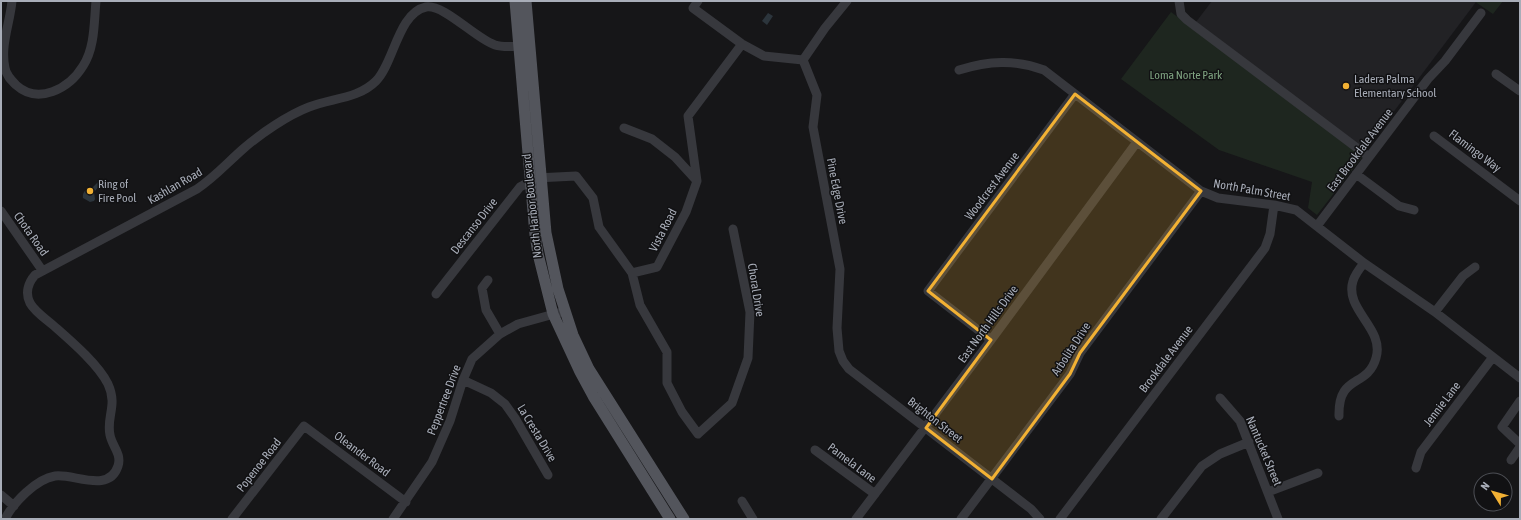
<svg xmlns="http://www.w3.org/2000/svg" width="1521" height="520" viewBox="0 0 1521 520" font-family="'Asap Condensed',sans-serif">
<rect width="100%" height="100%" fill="#161618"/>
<path fill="#222225" d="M1212 1H1474L1476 2 1365 150 1196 22Z"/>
<path fill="#1e261f" d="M1474 1H1503L1493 14Z
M1171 12 1363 156 1317 215 1308 208 1312 182 1219 150 1121 79Z"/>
<path fill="#2c353c" d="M768 13 773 16 767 25 762 21Z
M100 180 102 183 94 192 95 199 94 201 90 202 83 198C82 193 86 188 91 189Z"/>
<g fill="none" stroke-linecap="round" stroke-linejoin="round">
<path stroke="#37383d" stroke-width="9" d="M12 1C10 23 0 46 5 68 6 75 11 80 16 85 38 105 69 89 83 66 95 48 94 22 96 1
M698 1 693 8 742 44 764 56 803 60
M1179 1 1181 14 1187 20 1369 157
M803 60 817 95 813 127 840 269 837 328 839 351 843 361 849 369 1031 509 1040 519
M803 60 825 28 847 1
M959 70C988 61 1015 59 1044 70L1201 191 1218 198 1274 205 1296 210 1364 263 1435 312 1520 378
M1496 74 1520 91
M624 128 652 139 675 157 697 181
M1434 136 1520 201
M1356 174 1399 206 1414 210
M1 211 42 270
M1317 226 1428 79 1445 61 1481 13
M632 273 657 267 686 212 697 181 688 116 742 44
M488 280 482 288 486 310 500 334
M436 294 520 187 536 178 576 176 593 198 599 227 632 273 640 305 667 352V383L682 412 698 434 732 403 748 358 750 312 733 229
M1435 312 1463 276 1475 267
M991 340 928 291 1075 94
M463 380 491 393 505 404 515 418 548 475
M1220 398 1240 421 1278 519
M1520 401 1502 427 1520 444
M1339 416C1338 373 1367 389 1376 358 1385 328 1344 310 1353 281 1355 274 1360 268 1364 263
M815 450 875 494
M1511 460 1520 447
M1416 468 1421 452 1493 357
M1268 492 1318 473
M1 495 14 506
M742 501 753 519
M5 519C13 503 36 479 55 476 73 473 109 494 118 466 122 454 112 446 110 435 106 416 118 406 108 384 98 364 71 341 54 326 46 319 35 312 30 303 25 293 28 283 35 275L197 189C215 177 227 163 243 149 260 134 288 115 309 107 332 98 358 99 376 81 394 63 398 13 426 7 444 4 476 39 495 45 504 48 515 46 525 46
M232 519 304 426 406 502
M393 519 432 462 450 421 463 380 472 359 500 334 518 324 565 311
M856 519 991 340 1137 142
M961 519 1070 374 1080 353 1201 191
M1060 519 1265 248 1270 234 1274 205
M1161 519 1202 466 1220 454 1249 442"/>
<path stroke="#53555c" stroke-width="11" d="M515 1 535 235 538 254 553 314 580 372 593 396 670 519
M526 1 546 233 558 289 573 335 589 369 684 519"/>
</g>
<path fill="#f2b134" fill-opacity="0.2" stroke="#f2b134" stroke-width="3" stroke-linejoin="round" d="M1075 94 1201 191 1080 353 1070 374 992 479 926 428 991 340 928 291Z"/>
<g fill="#f2b134" stroke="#111113" stroke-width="1.5">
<circle cx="1346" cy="86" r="4"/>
<circle cx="90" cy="191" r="4"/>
</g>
<g text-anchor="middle" stroke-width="3" stroke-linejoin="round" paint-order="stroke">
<g font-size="12" fill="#7fa381" stroke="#111113">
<text x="1186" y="79">Loma Norte Park</text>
</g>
<g font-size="12" fill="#a8adb8" stroke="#111113" text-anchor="start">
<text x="1354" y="83">Ladera Palma<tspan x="1354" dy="14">Elementary School</tspan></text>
<text x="98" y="188">Ring of<tspan x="98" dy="14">Fire Pool</tspan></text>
</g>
<g font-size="12" fill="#a8adb8" stroke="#111113">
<text transform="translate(1360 150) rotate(-53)" y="4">East Brookdale Avenue</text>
<text transform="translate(1475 151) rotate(37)" y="4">Flamingo Way</text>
<text transform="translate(175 186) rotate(-30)" y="4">Kashlan Road</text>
<text transform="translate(992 186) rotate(-53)" y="4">Woodcrest Avenue</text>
<text transform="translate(1252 190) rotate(10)" y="4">North Palm Street</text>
<text transform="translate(837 191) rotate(79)" y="4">Pine Edge Drive</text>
<text transform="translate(532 206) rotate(-96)" y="4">North Harbor Boulevard</text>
<text transform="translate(474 226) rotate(-52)" y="4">Descanso Drive</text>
<text transform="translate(663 230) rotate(-63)" y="4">Vista Road</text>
<text transform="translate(31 234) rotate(55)" y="4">Chota Road</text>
<text transform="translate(756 290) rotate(81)" y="4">Choral Drive</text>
<text transform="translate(988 324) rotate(-54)" y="4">East North Hills Drive</text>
<text transform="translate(1071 349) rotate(-57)" y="4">Arbolita Drive</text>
<text transform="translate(1166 359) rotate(-53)" y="4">Brookdale Avenue</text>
<text transform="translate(444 400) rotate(-69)" y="4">Peppertree Drive</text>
<text transform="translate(1442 404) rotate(-53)" y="4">Jennie Lane</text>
<text transform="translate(935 420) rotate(38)" y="4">Brighton Street</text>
<text transform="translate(537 433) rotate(59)" y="4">La Cresta Drive</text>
<text transform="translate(1264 451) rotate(67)" y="4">Nantucket Street</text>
<text transform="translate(362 454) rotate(37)" y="4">Oleander Road</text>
<text transform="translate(852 463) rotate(37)" y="4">Pamela Lane</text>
<text transform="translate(259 465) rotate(-52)" y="4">Popenoe Road</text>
</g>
</g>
<rect width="1521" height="520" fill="none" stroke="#a8adb8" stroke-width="4"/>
<g transform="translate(1493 492) rotate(307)"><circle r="19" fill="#111113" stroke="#4d4f55"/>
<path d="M0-3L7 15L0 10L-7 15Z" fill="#f2b134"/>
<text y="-6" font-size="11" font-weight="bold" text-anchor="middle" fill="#a8adb8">N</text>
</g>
</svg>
